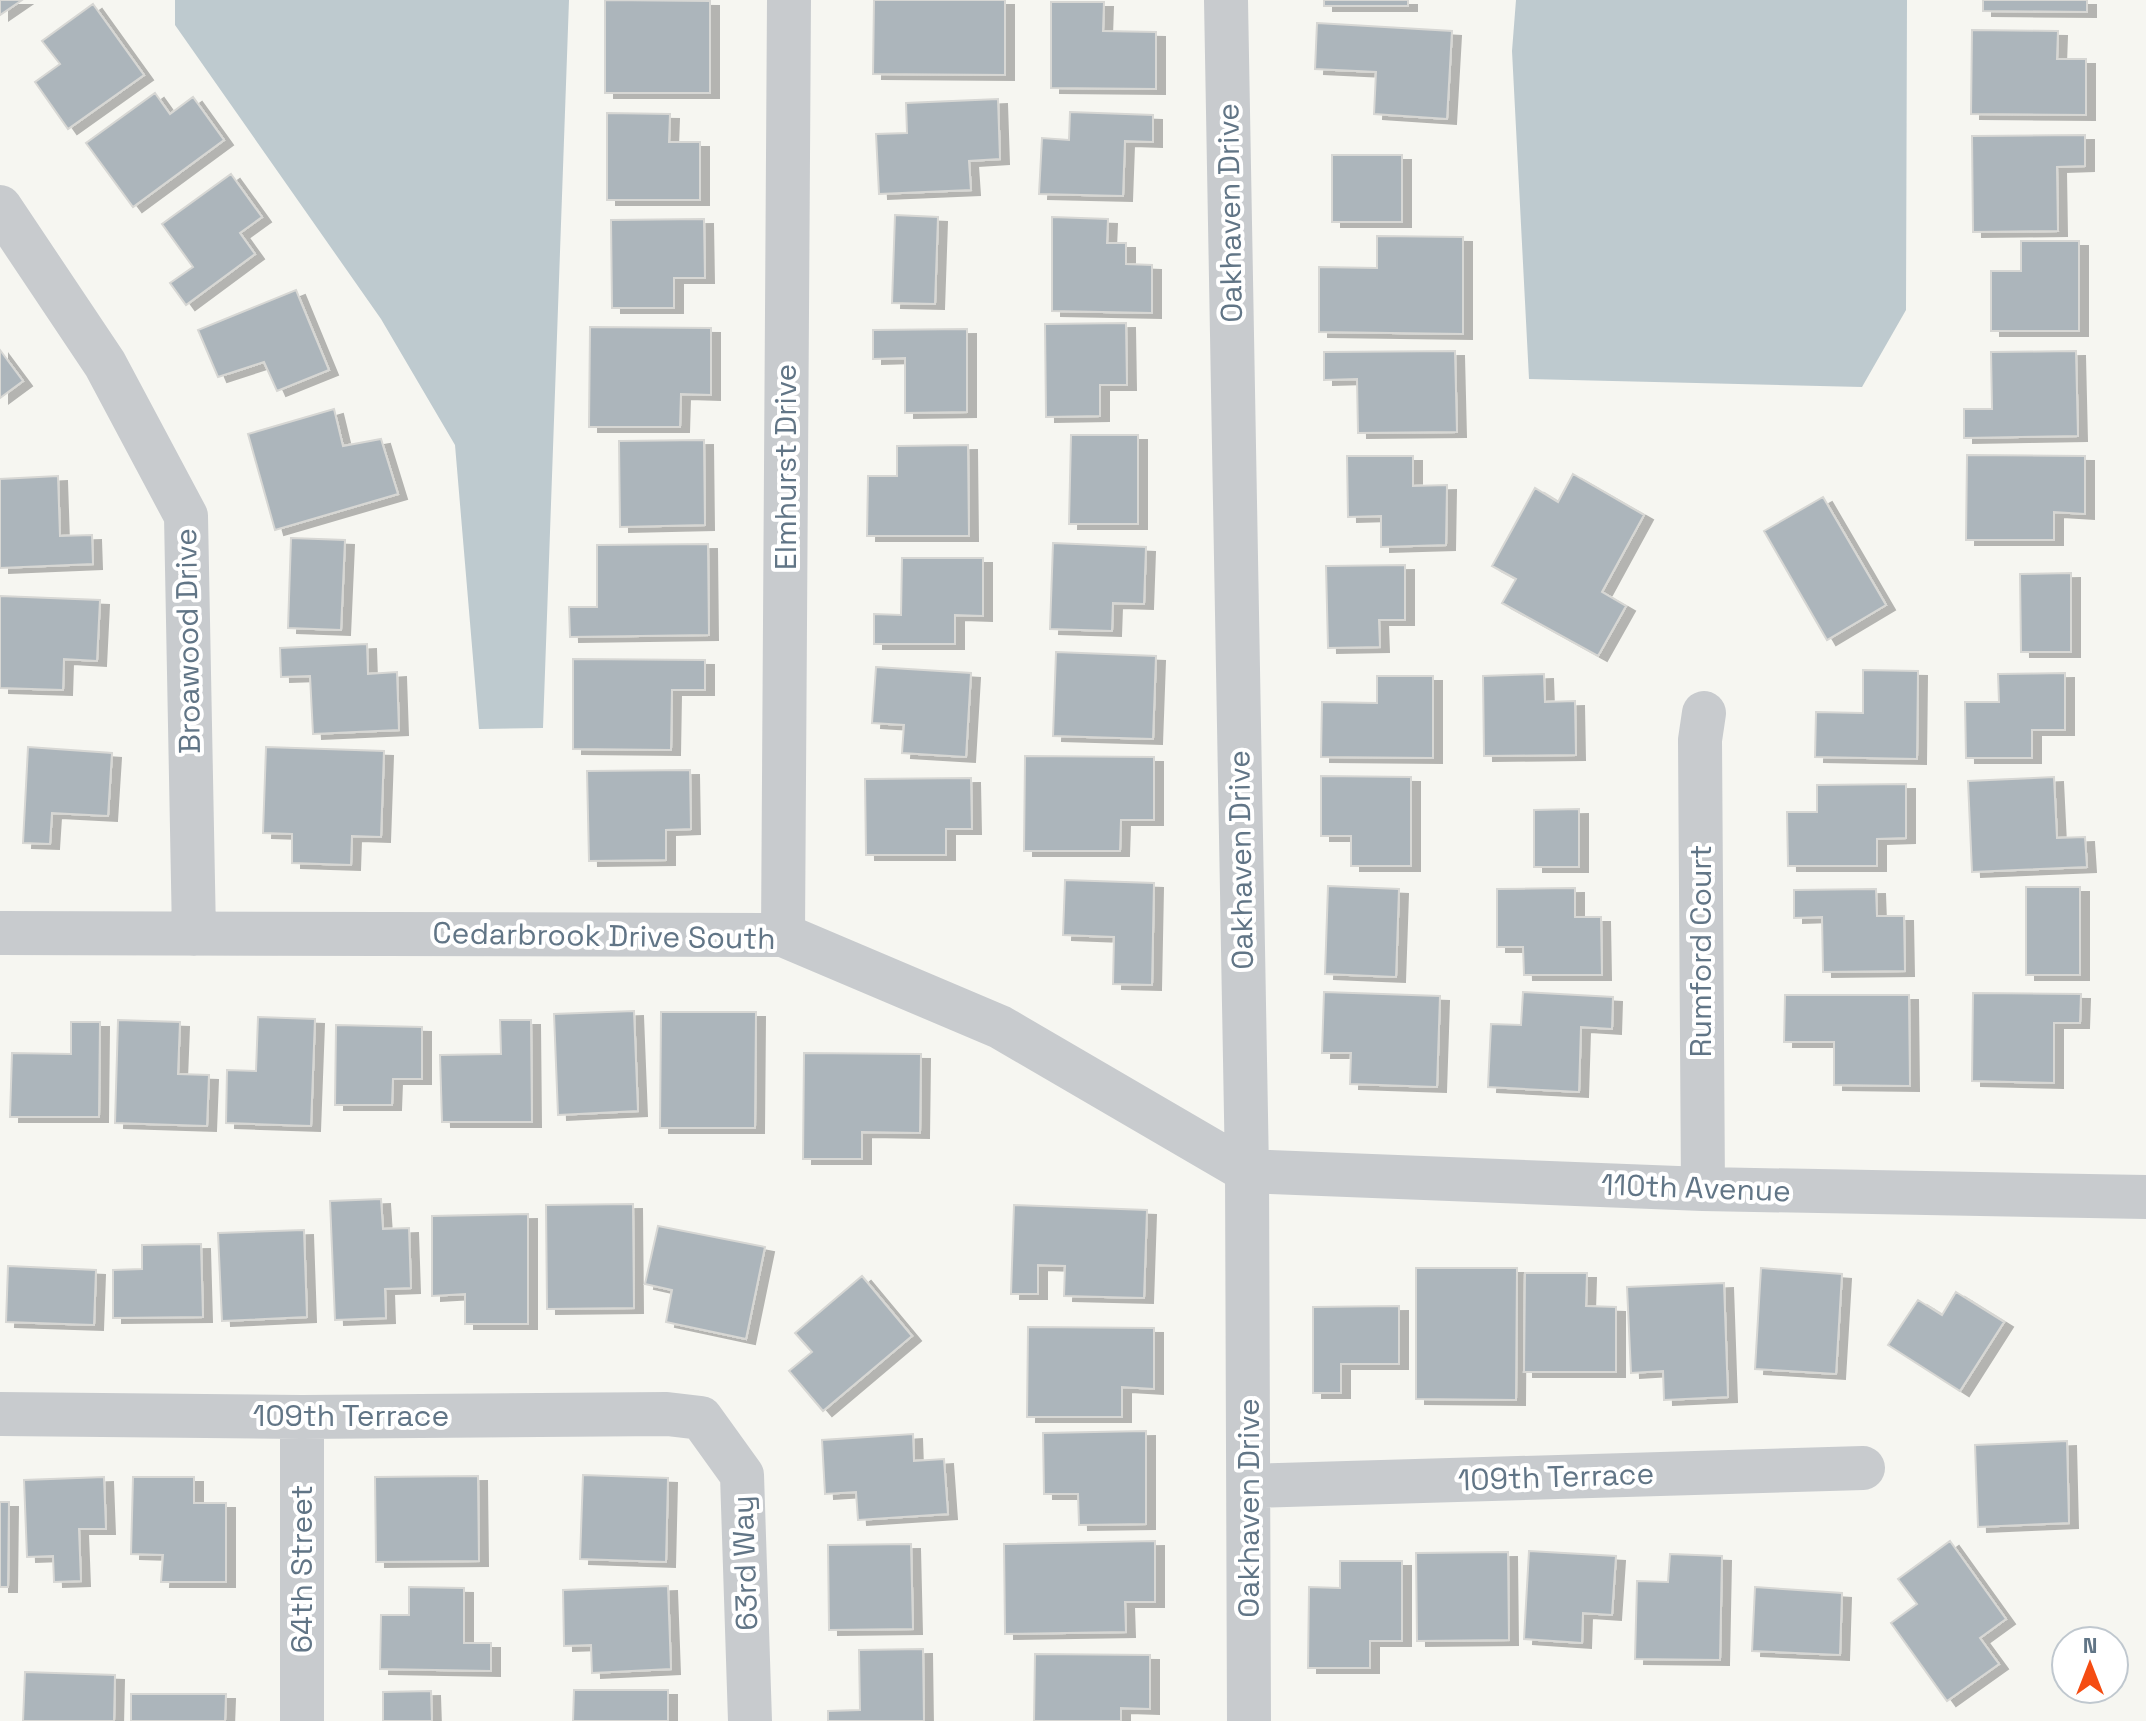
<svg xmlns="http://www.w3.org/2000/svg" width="2146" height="1721" viewBox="0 0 2146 1721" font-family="'Space Grotesk',sans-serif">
<defs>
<filter id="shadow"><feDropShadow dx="9" dy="5" stdDeviation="0" flood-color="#0004"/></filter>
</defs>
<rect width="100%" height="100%" fill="#f6f6f1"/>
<path fill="#becacf" d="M175 0H569L543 728 479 729 455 445 381 319 175 25Z
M1516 0H1907L1906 310 1862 387 1529 379 1512 51Z"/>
<path fill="#acb5bb" stroke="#d7d7d4" stroke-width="2" filter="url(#shadow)" d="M0 0H22L0 15Z
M605 0 710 1V93H605Z
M874 0H1005V75L873 74Z
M1324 0H1408V6H1324Z
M1983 0H2087V12L1983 11Z
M1051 2H1104L1103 31 1156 32V89L1051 88Z
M93 4 144 75 68 129 35 82 60 64 42 41Z
M1317 23 1452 31 1447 119 1374 114 1376 72 1315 69Z
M1972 30 2058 31 2057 59H2086V115L1971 114Z
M155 93 170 114 193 97 224 140 133 207 86 143Z
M998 99 1000 159 969 161 971 190 879 194 876 134 907 133 906 103Z
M1070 112 1153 115V142L1125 141 1123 196 1039 194 1042 138 1069 140Z
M607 113 670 114 669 142H700V200H607Z
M2085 135V166L2057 167 2058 231 1973 232 1972 136Z
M1332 155H1402V222H1332Z
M231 174 262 217 240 233 255 254 186 305 170 283 193 267 162 224Z
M895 215 938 217 935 304 892 303Z
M1052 217 1108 219 1107 243H1126V264L1152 265V313L1052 311Z
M704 219 705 278H674V308H612L611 220Z
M1377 236 1463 237V334L1319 332V267L1377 268Z
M2021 241H2079V331H1991V271H2021Z
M296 290 329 370 277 391 264 362 218 377 198 330Z
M1126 323 1127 385H1100V416L1046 417 1045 324Z
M590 327 711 328V395L681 394 680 427H589Z
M967 329V412L905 413V358L873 359V330Z
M0 350 23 381 0 398Z
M1455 351 1457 432 1358 433 1357 379 1324 380V352Z
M2076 351 2078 436 1964 438V409H1992L1991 352Z
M334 409 343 446 381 439 398 494 275 530 248 434Z
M1071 435H1138V524H1069Z
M704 440 705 525 620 527 619 441Z
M968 445 969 536H867L868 476H897V446Z
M1967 455 2085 456V514L2054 512V540H1966Z
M1347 456H1413V486L1447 485 1446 545 1381 547V516L1348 517Z
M1573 474 1644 515 1602 592 1626 606 1598 656 1502 603 1516 579 1492 566 1535 488 1558 502Z
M58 476 60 536 92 535 93 564 0 568V479Z
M1823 497 1886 605 1827 640 1764 531Z
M291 538 345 540 341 630 288 628Z
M1053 543 1146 547 1144 604 1113 603 1112 631 1050 629Z
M708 544 709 635 570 637 569 607H597V545Z
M902 558H983V616L955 615V644H874V614L901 615Z
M1405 565V620H1379L1380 647 1328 648 1326 566Z
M2071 573V652H2021L2020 574Z
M0 596 100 600 97 661 64 659 63 690 0 688Z
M367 644 368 674 397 672 399 730 313 734 310 676 281 677 280 648Z
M1056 652 1156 656 1153 739 1053 736Z
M573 659 705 660V690H672L671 750 573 749Z
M876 667 971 673 966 757 902 753 904 725 872 723Z
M1863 670 1918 671 1917 759 1815 757 1816 712 1863 713Z
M2065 673V730H2032V758H1966L1965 702H1999L1998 674Z
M1544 674 1545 702 1575 701 1576 755 1484 756 1483 676Z
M1377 676H1433V758L1321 757 1322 702 1377 703Z
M28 747 112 753 108 816 52 813 50 844 23 843Z
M266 747 384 751 381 837 352 836 351 865 292 863V834L263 833Z
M1025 756 1154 757V820H1121L1120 851H1024Z
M690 770 691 829 666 830V860L589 861 587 771Z
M1321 776 1411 777V866H1351V836H1321Z
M2054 777 2057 838 2085 837 2087 867 1972 872 1968 781Z
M971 778 972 829H946V855H866L865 779Z
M1906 784V838L1877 839V866H1788L1787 812H1817V785Z
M1579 809V867H1534V810Z
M1065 880 1154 883 1152 985 1113 984 1114 937 1063 935Z
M1328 886 1399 889 1396 977 1325 974Z
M2026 887H2080V975H2026Z
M1575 888V917H1601L1602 975H1524L1523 947H1497V889Z
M1876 889 1877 916H1904L1905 971 1823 972 1822 917 1794 918V890Z
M1324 992 1440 996 1437 1087 1350 1084 1351 1053H1322Z
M1523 992 1613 997 1612 1029 1581 1027 1579 1092 1488 1087 1491 1024 1521 1025Z
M1973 993 2081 994 2080 1023H2054V1083L1972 1081Z
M1785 995H1909L1910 1086 1834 1085V1042H1784Z
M634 1011 638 1111 558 1115 554 1014Z
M661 1012H756L755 1128H660Z
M258 1017 315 1019 311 1126 226 1123 227 1070 256 1071Z
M118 1020 180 1022 178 1074 209 1075 207 1126 115 1123Z
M500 1020H531L532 1122H442L440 1055 501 1054Z
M71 1022H100L99 1117H10L12 1053 71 1054Z
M336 1025 422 1027V1079H393L392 1105H335Z
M804 1053 921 1054 920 1133 862 1132V1159H803Z
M381 1199 383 1229 409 1228 411 1288 385 1289 386 1318 335 1320 330 1201Z
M633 1204 634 1308 547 1309 546 1205Z
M1014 1205 1147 1210 1144 1298 1064 1296 1065 1266 1038 1265V1294H1011Z
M528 1214V1324H465V1294L432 1296V1216Z
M658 1226 765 1247 746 1339 666 1322 672 1290 645 1284Z
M304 1230 307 1317 222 1321 218 1233Z
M201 1244 203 1317 113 1318V1270L142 1269V1245Z
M8 1266 96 1270 94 1325 6 1322Z
M1416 1268H1517L1516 1400 1416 1399Z
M1761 1268 1842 1274 1836 1374 1755 1369Z
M1525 1273H1587L1586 1306 1616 1307V1372H1524Z
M862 1276 912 1336 823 1411 789 1371 812 1352 795 1333Z
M1724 1283 1728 1397 1664 1400 1663 1371 1631 1373 1627 1287Z
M1956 1292 2004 1322 1960 1391 1888 1345 1918 1300 1942 1315Z
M1399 1306V1364H1341V1393H1313V1307Z
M1028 1327 1154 1328V1389L1122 1387V1417H1027Z
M1146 1431V1524L1079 1525 1078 1494H1044L1043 1433Z
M913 1434 914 1461 944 1459 948 1514 858 1520 856 1492 825 1494 822 1440Z
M2067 1441 2069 1523 1978 1527 1975 1445Z
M583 1475 668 1478 666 1562 580 1559Z
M478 1476 479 1561 376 1562 375 1477Z
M104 1477 106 1529H79L81 1581 54 1582 53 1556 27 1557 24 1480Z
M133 1477H194V1503H226V1582H161L163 1555 131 1554Z
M0 1502H9L8 1587H0Z
M1155 1541V1602H1125L1126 1632 1005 1634 1004 1544Z
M1950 1541 2006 1619 1980 1638 1999 1664 1947 1701 1891 1623 1917 1604 1898 1579Z
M911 1544 913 1629 829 1630 828 1545Z
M1529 1551 1616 1556 1612 1615 1583 1613 1582 1643 1524 1639Z
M1508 1552 1509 1640 1417 1641 1416 1553Z
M1670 1554 1722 1556 1720 1660 1635 1659 1637 1581 1668 1582Z
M1340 1561H1402V1641H1370V1668H1308L1309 1587 1340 1588Z
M668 1586 671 1669 592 1673 591 1645 564 1646 563 1590Z
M409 1587 464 1588V1643H491V1671L380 1669 381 1615H409Z
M1755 1587 1842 1593 1840 1655 1752 1651Z
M923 1649 924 1721H828V1711L860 1710 859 1650Z
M1035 1654 1150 1655V1709L1121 1708V1721H1034Z
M25 1672 115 1675 114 1721H23Z
M574 1690H668V1721H573Z
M431 1691 432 1721H383V1692Z
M131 1694H226L225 1721H131Z"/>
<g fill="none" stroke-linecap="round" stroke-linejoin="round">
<path stroke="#c8cbce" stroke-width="44" d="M1226 0 1247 1171 1249 1721
M0 207 105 364 186 516 194 934
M0 933 783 935 1000 1027 1247 1171 1703 1189 2146 1197
M783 935 789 0
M1703 1189 1700 740 1704 713
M0 1414 302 1417 667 1414 701 1418 742 1475 750 1721
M302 1417V1721
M1249 1486 1863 1468"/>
</g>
<g text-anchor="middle" stroke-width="8" stroke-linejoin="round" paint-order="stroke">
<g font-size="30" fill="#617586" stroke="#fff">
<text transform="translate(1230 213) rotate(-91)" y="10">Oakhaven Drive</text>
<text transform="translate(786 467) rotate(-90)" y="10">Elmhurst Drive</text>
<text transform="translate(188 641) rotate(-91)" y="10">Broawood Drive</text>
<text transform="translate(1241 860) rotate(-91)" y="10">Oakhaven Drive</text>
<text transform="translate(604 936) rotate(1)" y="10">Cedarbrook Drive South</text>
<text transform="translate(1701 951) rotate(-90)" y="10">Rumford Court</text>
<text transform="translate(1696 1188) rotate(2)" y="10">110th Avenue</text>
<text x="351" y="1426">109th Terrace</text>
<text transform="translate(1556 1477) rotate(-2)" y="10">109th Terrace</text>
<text transform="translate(1249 1508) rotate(-90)" y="10">Oakhaven Drive</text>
<text transform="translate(745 1563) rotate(-92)" y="10">63rd Way</text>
<text transform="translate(302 1569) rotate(-90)" y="10">64th Street</text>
</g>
</g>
<g transform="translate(2090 1665)"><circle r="38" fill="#ffffff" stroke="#c0c8cf" stroke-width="2"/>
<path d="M0-6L14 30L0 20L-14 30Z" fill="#f54c12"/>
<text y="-12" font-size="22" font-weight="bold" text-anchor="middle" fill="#617586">N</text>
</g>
</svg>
